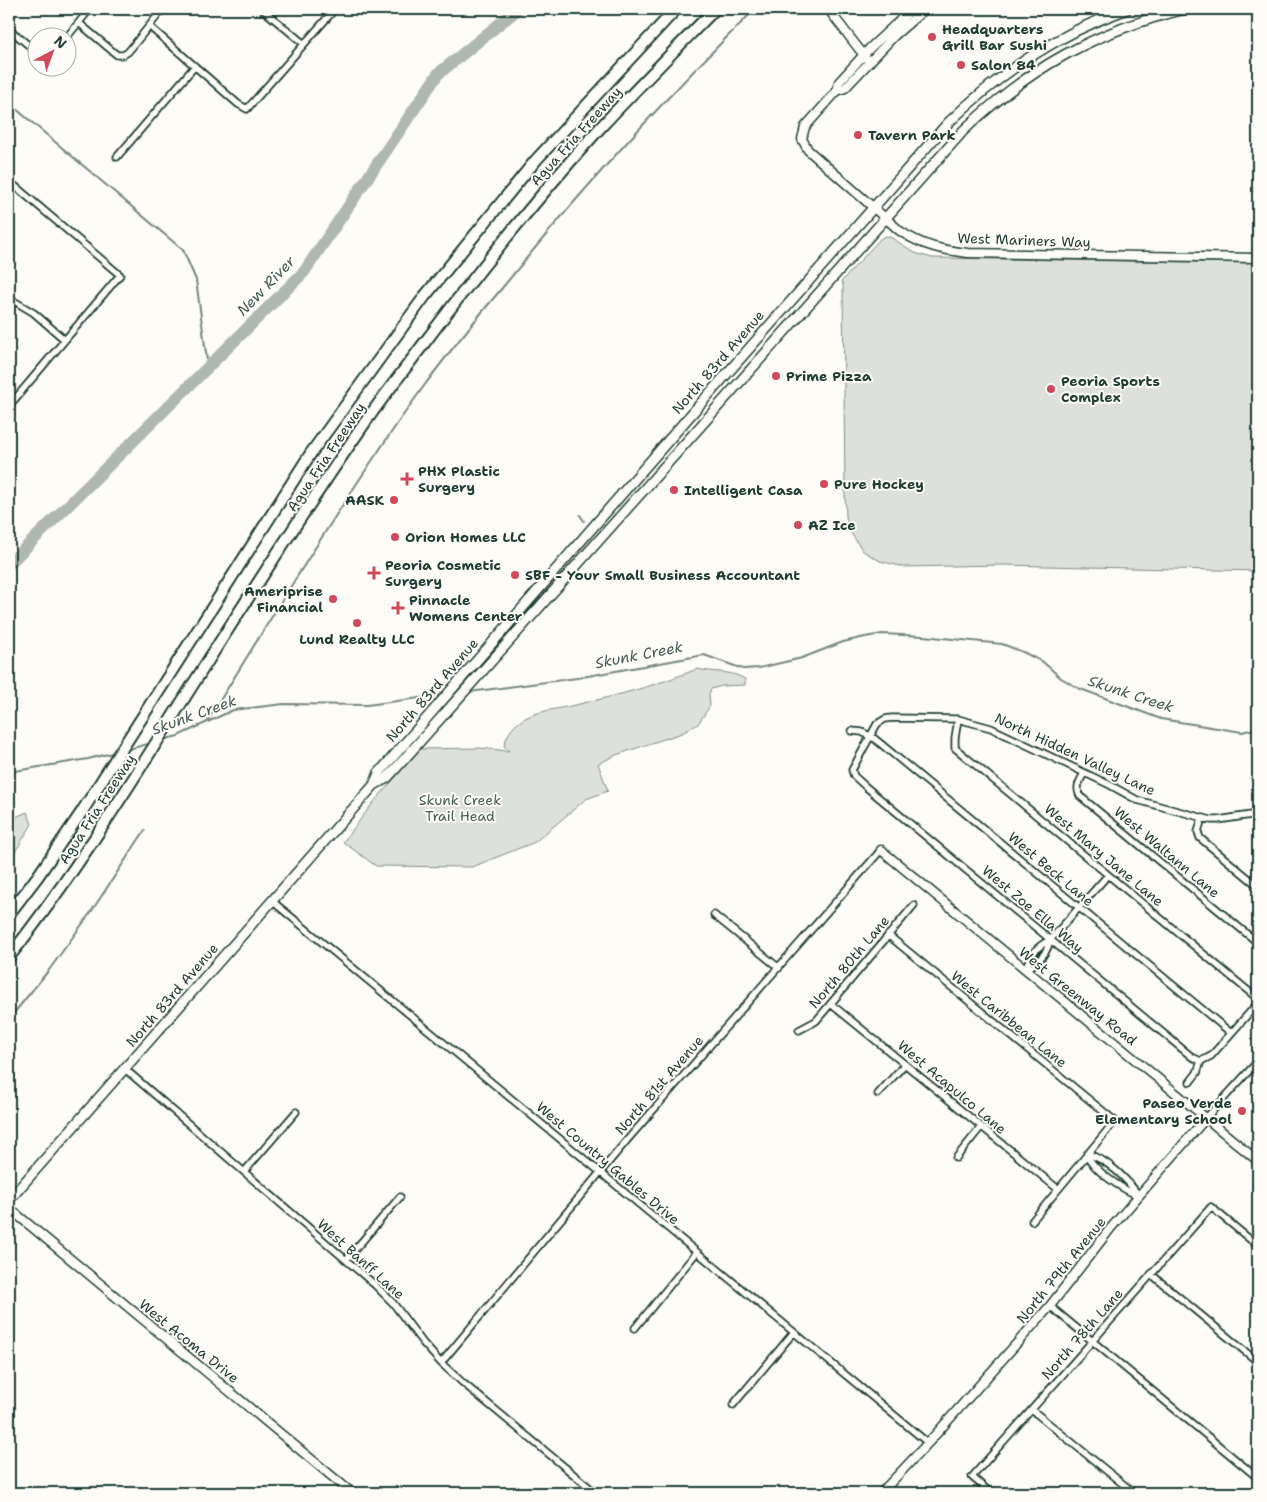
<svg xmlns="http://www.w3.org/2000/svg" width="1267" height="1502" viewBox="0 0 1267 1502" font-family="'Shantell Sans',sans-serif">
<rect width="100%" height="100%" fill="#fdfcf7"/>
<filter id="ink" filterUnits="userSpaceOnUse"><feTurbulence type="fractalNoise" baseFrequency=".02" numOctaves="2"/><feDisplacementMap in="SourceGraphic" scale="10" xChannelSelector="R" yChannelSelector="G"/><feConvolveMatrix kernelMatrix="1 2 1 2 8 2 1 2 1" color-interpolation-filters="sRGB"/></filter>
<g filter="url(#ink)">
<path fill="#dde0db" stroke="#7e8e88" d="M885 236 892 238 915 253 932 258 1258 263V571L1001 565 904 567 880 561 863 551 849 530 846 517 845 493 843 284 841 282 880 239Z
M697 669C713 673 730 670 745 679V685L722 686 711 689 709 694 710 706 698 724 682 733 616 755 598 764 608 791 586 799 535 842 472 867 376 866 343 842 373 803 420 749 480 748 509 751 504 746C507 733 514 724 527 717 542 710 559 709 575 705 616 696 658 685 697 669Z
M27 812 32 824 9 862V820Z"/>
<g fill="none" stroke-linecap="round" stroke-linejoin="round">
<path stroke="#75877f" stroke-width="2" d="M9 103 183 250 196 280 208 368
M580 515 584 521
M469 692 577 678 704 655 743 669 759 668 802 658 843 642 865 637 882 634 923 636 1002 644 1023 652 1043 662 1061 678 1078 688 1161 719 1242 732 1258 728
M208 720C278 607 346 494 424 386 449 352 476 319 503 287 582 189 666 97 755 9
M162 740 178 736 233 710 284 704 367 705 442 695
M125 750 152 743
M9 772 88 759 116 752
M9 1019 49 970 91 912 145 830"/>
<path stroke="#aeb8b1" stroke-width="12" d="M9 564 304 272 438 74 518 9"/>
<defs>
<path id="street" d="M262 9 303 43
M79 23 117 55H123L128 52 163 9
M149 26 238 104 247 109 335 9
M9 29 38 53
M66 38 90 9
M117 157 195 66
M9 181 120 275 9 406
M9 298 34 313 65 340
M958 719 955 738V748L1258 999
M852 731 862 732 875 739 1231 1033
M1084 773C1080 781 1075 787 1080 796L1258 943
M1256 814 1258 828
M1202 818 1198 832 1200 838 1258 886
M272 901 928 1443
M714 915 779 968
M888 935 1115 1121 1032 1221
M1026 969C1029 955 1037 946 1050 940L1108 875
M1026 969C1038 963 1047 954 1050 940
M831 1004 1058 1189
M799 1030 816 1021 914 905
M1201 1061 1192 1057 866 787 854 776 852 770 877 724 885 719 892 718 958 719 991 728 1110 785 1137 800 1211 820H1218L1258 814
M1201 1061 1211 1056 1258 1003
M125 1069 375 1285 393 1303 423 1343 441 1363 463 1383 596 1493
M1190 1082 1197 1073 1201 1061
M878 1094 905 1064
M1206 1118 1258 1061
M1087 1154C1093 1171 1122 1189 1139 1196
M1087 1154C1106 1158 1128 1180 1139 1196
M956 1158 981 1127
M244 1172 296 1112
M346 1260 400 1197
M1151 1274 1258 1362
M1050 1306 1258 1478
M635 1328 697 1252
M441 1363 628 1139 881 850
M733 1405 794 1332
M1032 1410 1134 1493
M991 1493 972 1477 1211 1207 1258 1246"/>
<path id="secondary" d="M828 9 866 58
M912 9 870 48 839 82 837 91 805 127 802 139 808 150 900 231C922 246 942 250 968 253L1258 258
M837 91 845 88 895 35 925 9
M881 850 1258 1161
M9 1208 352 1493
M881 1493 928 1443 1050 1306 1110 1229 1206 1118"/>
<path id="primary" d="M374 785 379 773 687 419 948 123C1001 72 1057 34 1127 9
M9 1200 374 785 387 778 398 766 964 130C1030 67 1096 31 1185 9"/>
<path id="highway" d="M9 914 38 876 81 813 311 453 425 296 536 160 676 9
M9 957C84 862 146 758 211 656 260 579 310 502 362 427 381 399 402 373 422 346 478 271 537 198 599 129 637 88 676 49 715 9"/>
</defs>
<use href="#street" stroke="#1f3d34" stroke-width="9"/>
<use href="#secondary" stroke="#1f3d34" stroke-width="11"/>
<use href="#primary" stroke="#1f3d34" stroke-width="12"/>
<use href="#highway" stroke="#1f3d34" stroke-width="14"/>
<use href="#street" stroke="#fdfcf7" stroke-width="5.5"/>
<use href="#secondary" stroke="#fdfcf7" stroke-width="8"/>
<use href="#primary" stroke="#fdfcf7" stroke-width="9"/>
<use href="#highway" stroke="#fdfcf7" stroke-width="10"/>
</g>
</g>
<g fill="#d1495b" stroke="#fdfcf7" stroke-width="2">
<circle cx="932" cy="37" r="5"/>
<circle cx="961" cy="65" r="5"/>
<circle cx="858" cy="135" r="5"/>
<circle cx="776" cy="376" r="5"/>
<circle cx="1051" cy="389" r="5"/>
<path d="M404.5 471.5h5v5h5v5h-5v5h-5v-5h-5v-5h5z"/>
<circle cx="824" cy="484" r="5"/>
<circle cx="674" cy="490" r="5"/>
<circle cx="394" cy="500" r="5"/>
<circle cx="798" cy="525" r="5"/>
<circle cx="395" cy="537" r="5"/>
<path d="M371.5 565.5h5v5h5v5h-5v5h-5v-5h-5v-5h5z"/>
<circle cx="515" cy="575" r="5"/>
<circle cx="333" cy="599" r="5"/>
<path d="M395.5 600.5h5v5h5v5h-5v5h-5v-5h-5v-5h5z"/>
<circle cx="357" cy="623" r="5"/>
<circle cx="1242" cy="1111" r="5"/>
</g>
<g text-anchor="middle" stroke-width="4" stroke-linejoin="round" paint-order="stroke">
<g font-size="14" font-weight="bold" fill="#1f3d34" stroke="#fdfcf7" text-anchor="start">
<text x="942" y="34">Headquarters<tspan x="942" dy="16">Grill Bar Sushi</tspan></text>
<text x="971" y="70">Salon 84</text>
<text x="868" y="140">Tavern Park</text>
<text x="786" y="381">Prime Pizza</text>
<text x="1061" y="386">Peoria Sports<tspan x="1061" dy="16">Complex</tspan></text>
<text x="418" y="476">PHX Plastic<tspan x="418" dy="16">Surgery</tspan></text>
<text x="834" y="489">Pure Hockey</text>
<text x="684" y="495">Intelligent Casa</text>
<text x="384" y="505" text-anchor="end">AASK</text>
<text x="808" y="530">AZ Ice</text>
<text x="405" y="542">Orion Homes LLC</text>
<text x="385" y="570">Peoria Cosmetic<tspan x="385" dy="16">Surgery</tspan></text>
<text x="525" y="580">SBF - Your Small Business Accountant</text>
<text x="323" y="596" text-anchor="end">Ameriprise<tspan x="323" dy="16">Financial</tspan></text>
<text x="409" y="605">Pinnacle<tspan x="409" dy="16">Womens Center</tspan></text>
<text x="357" y="644" text-anchor="middle">Lund Realty LLC</text>
<text x="1232" y="1108" text-anchor="end">Paseo Verde<tspan x="1232" dy="16">Elementary School</tspan></text>
</g>
<g font-size="14" fill="#1f3d34" stroke="#fdfcf7">
<text transform="translate(576 136) rotate(-48)" y="5">Agua Fria Freeway</text>
<text transform="translate(1024 240) rotate(2)" y="5">West Mariners Way</text>
<text transform="translate(718 362) rotate(-49)" y="5">North 83rd Avenue</text>
<text transform="translate(326 457) rotate(-56)" y="5">Agua Fria Freeway</text>
<text transform="translate(432 690) rotate(-49)" y="5">North 83rd Avenue</text>
<text transform="translate(1075 754) rotate(25)" y="5">North Hidden Valley Lane</text>
<text transform="translate(97 809) rotate(-57)" y="5">Agua Fria Freeway</text>
<text transform="translate(1167 852) rotate(40)" y="5">West Waltann Lane</text>
<text transform="translate(1104 855) rotate(40)" y="5">West Mary Jane Lane</text>
<text transform="translate(1051 869) rotate(40)" y="5">West Beck Lane</text>
<text transform="translate(1033 909) rotate(40)" y="5">West Zoe Ella Way</text>
<text transform="translate(849 962) rotate(-50)" y="5">North 80th Lane</text>
<text transform="translate(172 995) rotate(-49)" y="5">North 83rd Avenue</text>
<text transform="translate(1078 996) rotate(39)" y="5">West Greenway Road</text>
<text transform="translate(1009 1019) rotate(39)" y="5">West Caribbean Lane</text>
<text transform="translate(659 1085) rotate(-49)" y="5">North 81st Avenue</text>
<text transform="translate(952 1087) rotate(40)" y="5">West Acapulco Lane</text>
<text transform="translate(608 1163) rotate(40)" y="5">West Country Gables Drive</text>
<text transform="translate(361 1259) rotate(42)" y="5">West Banff Lane</text>
<text transform="translate(1061 1270) rotate(-51)" y="5">North 79th Avenue</text>
<text transform="translate(1082 1334) rotate(-49)" y="5">North 78th Lane</text>
<text transform="translate(189 1341) rotate(39)" y="5">West Acoma Drive</text>
</g>
<g font-size="14" fill="#455e55" stroke="#fdfcf7">
<text x="460" y="805">Skunk Creek<tspan x="460" dy="16">Trail Head</tspan></text>
</g>
<g font-size="15" font-style="italic" fill="#435c53" stroke="#fdfcf7">
<text transform="translate(266 286) rotate(-46)" y="5">New River</text>
<text transform="translate(639 655) rotate(-11)" y="5">Skunk Creek</text>
<text transform="translate(1131 694) rotate(18)" y="5">Skunk Creek</text>
<text transform="translate(194 715) rotate(-20)" y="5">Skunk Creek</text>
</g>
</g>
<rect width="1267" height="1502" fill="none" stroke="#fdfcf7" stroke-width="30"/>
<rect x="15" y="15" width="1237" height="1472" fill="none" stroke="#1f3d34" stroke-width="2" filter="url(#ink)"/>
<g transform="translate(52 52) rotate(41)"><circle r="24" fill="#fdfcf7" stroke="#a4b0a9"/>
<path d="M0-4L9 19L0 12L-9 19Z" fill="#d1495b"/>
<text y="-8" font-size="14" font-weight="bold" text-anchor="middle" fill="#1f3d34">N</text>
</g>
</svg>
